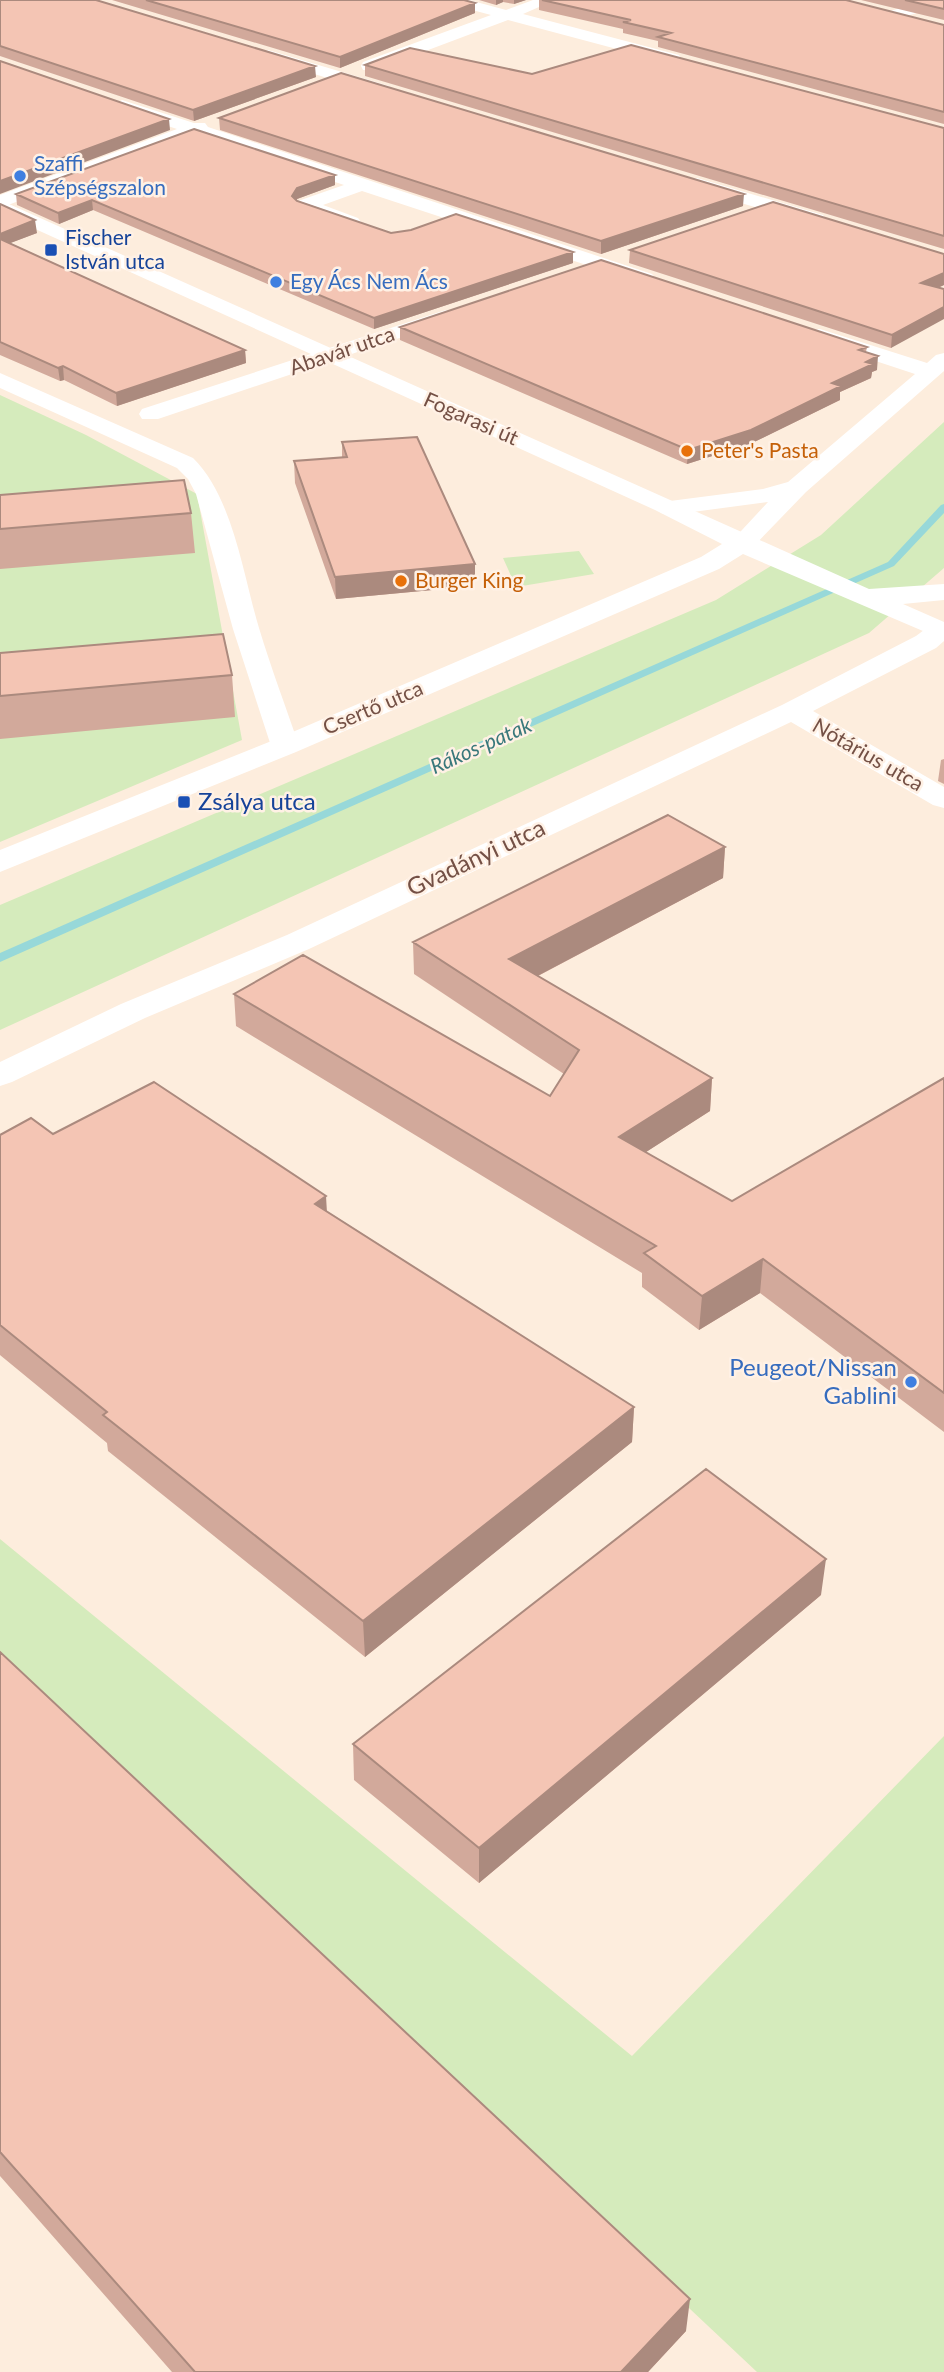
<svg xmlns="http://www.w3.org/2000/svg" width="944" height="2372" viewBox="0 0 944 2372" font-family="Lato,sans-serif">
<rect width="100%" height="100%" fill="#fdeddd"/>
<path fill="#d5ebbc" d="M0 395 86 435 197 494 242 740 0 842Z
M944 422V568L869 633 0 1030V905L716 600 821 535Z
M579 551 594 574 516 587 503 558Z
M0 1539 632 2056 944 1736V2372H757L0 1660Z"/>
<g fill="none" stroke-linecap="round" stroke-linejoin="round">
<path fill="#97d8d9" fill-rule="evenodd" d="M944 504V513L894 566 0 962V953L888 562 941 505Z"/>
<path fill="#fff" fill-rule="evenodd" d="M443 0H469L506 10 533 0H555L523 14 679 55 681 59 673 64 508 20 375 70H363L361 66 363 62 491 15 446 3Z
M927 0H944V5L893 20 885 15 887 12Z
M268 50 389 86 392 90 383 95 262 58 260 55Z
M122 100 194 123H205L208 127 652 274 655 278 652 282H638L362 191 323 205 358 218 361 222 351 228 344 226 298 209 295 205 298 201 344 185 195 135 0 208V195L177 129 116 109 113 105Z
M697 178 823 215 826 219 816 225 690 188 688 184 690 180Z
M446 310 453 312 457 316 453 320 158 419H142L139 414 142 409Z
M820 329 927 363 936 355 944 353V371L806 492 751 549 742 552 733 549 729 544 768 502 670 515 661 513 658 508 661 503 670 501 763 489 788 482 915 374 812 340 809 335 812 330Z
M0 373 193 458C233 497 243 575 259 628 271 668 286 707 299 746L295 752 285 755 275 752 271 746 233 629 196 494 188 479 177 468 0 388Z
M941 622 944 623V641L936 648 813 711 944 787V808L933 805 791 722 309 949 145 1018 12 1082 0 1086V1062L121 1004 287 935 782 705 916 636 932 624Z"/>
<path fill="#fff" fill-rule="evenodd" d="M0 200 869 589 944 584V600L903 604 944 622V640L743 554 719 569 296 752 0 872V850L274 740 701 557 722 544 655 510 0 213Z"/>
</g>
<path fill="#d2a99b" d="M0 0 316 77 194 121 0 56Z
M112 0H464L475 13 340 68Z
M479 0H526L514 4 503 2 496 5Z
M539 0H846L944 25V124L658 47V41L623 33V29L539 10Z
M861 0H944V20Z
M365 65 532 74 944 128V249L365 76Z
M219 118 743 206 601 254 220 130Z
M335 175V185L297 199 296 200 391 233 573 263 374 329 93 210 59 224 17 205 16 194Z
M0 204 37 233 10 243 245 350 246 363 117 406 64 380 60 381 0 355Z
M630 250 944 254V285L938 288 891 348 629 263Z
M400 327 867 347 866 352 877 370 872 372 871 378 840 392V400L750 444 687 464 400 340Z
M342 442 475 564V586L336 599 295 483 294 461 342 458Z
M0 495 191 513 195 553 0 569Z
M0 653 232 675 235 717 0 739Z
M944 759V784L938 781 941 760Z
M725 847 723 878 538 976 712 1078 710 1111 646 1152 732 1201 944 1078V1432L760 1293 699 1330 642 1287V1273L236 1026 234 994 550 1096 564 1074 414 974 413 942Z
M53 1134 327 1211 634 1407 632 1442 365 1657 108 1451 107 1443 0 1355V1135Z
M821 1595 479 1883 354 1780 353 1744Z
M0 1652 686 2331 648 2372H172L0 2176Z"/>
<path fill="#ab8a7e" d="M496 0H503V2L496 5Z
M514 0H526L514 4Z
M475 3V13L340 68V57Z
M315 66 316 77 194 121 193 110Z
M169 119 170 130 0 194V181Z
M335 175V185L297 199 293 207 292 196 297 188Z
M744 194 743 206 601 254V241Z
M92 200 93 210 59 224 58 213Z
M35 220 37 233 0 247V234Z
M573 252V263L374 329V318Z
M944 273V285L919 296 921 283Z
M944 307V319L891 348 892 335Z
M245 350 246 363 117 406 116 393Z
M878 356 877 370 872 372 871 378 840 392V400L750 444 687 464 688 450 832 383 866 362Z
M63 366 64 380 60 381 58 368Z
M475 564V586L336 599 335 577Z
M725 847 723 878 509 991V959Z
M712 1078 710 1111 618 1170 619 1137Z
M326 1196 328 1230 315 1204Z
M763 1259 760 1293 699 1330 702 1296Z
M634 1407 632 1442 365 1657 363 1621Z
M826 1559 821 1595 479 1883V1848Z
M690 2299 686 2331 648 2372H621Z"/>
<path fill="#f4c5b4" stroke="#ab8a7e" stroke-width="2" d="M0 0H96L315 66 193 110 0 46Z
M146 0H464L475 3 340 57Z
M542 0H846L944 25V112L658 37 671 33 623 22 631 20Z
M905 0H944V9Z
M631 45 944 128V236L365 65 410 48 532 74Z
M0 61 169 119 0 181Z
M341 73 744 194 601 241 219 118Z
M194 129 335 175 297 188 292 196 297 201 391 233 411 230 456 214 573 252 374 318 92 200 58 213 16 194Z
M773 202 944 254V273L921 283 944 289V307L892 335 630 250Z
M0 204 35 220 0 234Z
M0 239 245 350 116 393 63 366 58 368 0 342Z
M601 260 867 347 859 350 878 356 866 362 873 364 832 383 841 386 751 430 688 450 400 327Z
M417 437 475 564 335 577 294 461 347 457 342 442Z
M184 480 191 513 0 529V495Z
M223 634 232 675 0 696V653Z
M668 815 725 847 509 959 712 1078 619 1137 732 1201 944 1078V1393L763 1259 702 1296 644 1253 656 1246 234 994 303 955 550 1096 579 1050 413 942Z
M154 1082 326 1196 315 1204 634 1407 363 1621 103 1415 107 1412 0 1325V1135L31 1118 53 1134Z
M706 1469 826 1559 479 1848 353 1744Z
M0 1652 690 2299 621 2372H195L0 2152Z"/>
<g fill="#3f7fe0" stroke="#fff1e5" stroke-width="2.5">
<circle cx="20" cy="176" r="7"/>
<circle cx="276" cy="282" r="7"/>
<circle cx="911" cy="1382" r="7"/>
</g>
<g fill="#1a4fb4" stroke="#fff1e5" stroke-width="2.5">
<rect x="44" y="243" width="14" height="14" rx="3.5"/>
<rect x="177" y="795" width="14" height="14" rx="3.5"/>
</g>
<g fill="#e8710a" stroke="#fff1e5" stroke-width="2.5">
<circle cx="687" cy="451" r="7"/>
<circle cx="401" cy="581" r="7"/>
</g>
<g text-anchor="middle" stroke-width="5" stroke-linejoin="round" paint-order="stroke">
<g font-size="21" fill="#366cbe" stroke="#fff1e5" text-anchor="start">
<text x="34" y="171">Szaffi<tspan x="34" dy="24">Szépségszalon</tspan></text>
<text x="290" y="289">Egy Ács Nem Ács</text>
</g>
<g font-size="21" fill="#164399" stroke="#fff1e5" text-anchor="start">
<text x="65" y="245">Fischer<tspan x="65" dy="24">István utca</tspan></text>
</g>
<g font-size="21" fill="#745045" stroke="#fff1e5">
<text transform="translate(342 351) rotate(-19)" y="7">Abavár utca</text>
<text transform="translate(471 419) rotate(24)" y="7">Fogarasi út</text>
<text transform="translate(373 708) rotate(-23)" y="7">Csertő utca</text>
<text transform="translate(868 755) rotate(30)" y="7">Nótárius utca</text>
</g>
<g font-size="21" fill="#c56008" stroke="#fff1e5" text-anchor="start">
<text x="701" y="458">Peter's Pasta</text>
<text x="415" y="588">Burger King</text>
</g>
<g font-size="21" font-style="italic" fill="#39787b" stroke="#fff1e5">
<text transform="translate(481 746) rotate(-24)" y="7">Rákos-patak</text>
</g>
<g font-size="24" fill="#164399" stroke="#fff1e5" text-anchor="start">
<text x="198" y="810">Zsálya utca</text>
</g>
<g font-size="24" fill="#745045" stroke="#fff1e5">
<text transform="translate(476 858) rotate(-25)" y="8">Gvadányi utca</text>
</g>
<g font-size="24" fill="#366cbe" stroke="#fff1e5" text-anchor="end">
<text x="897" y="1376">Peugeot/Nissan<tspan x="897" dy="28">Gablini</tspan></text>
</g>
</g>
</svg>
